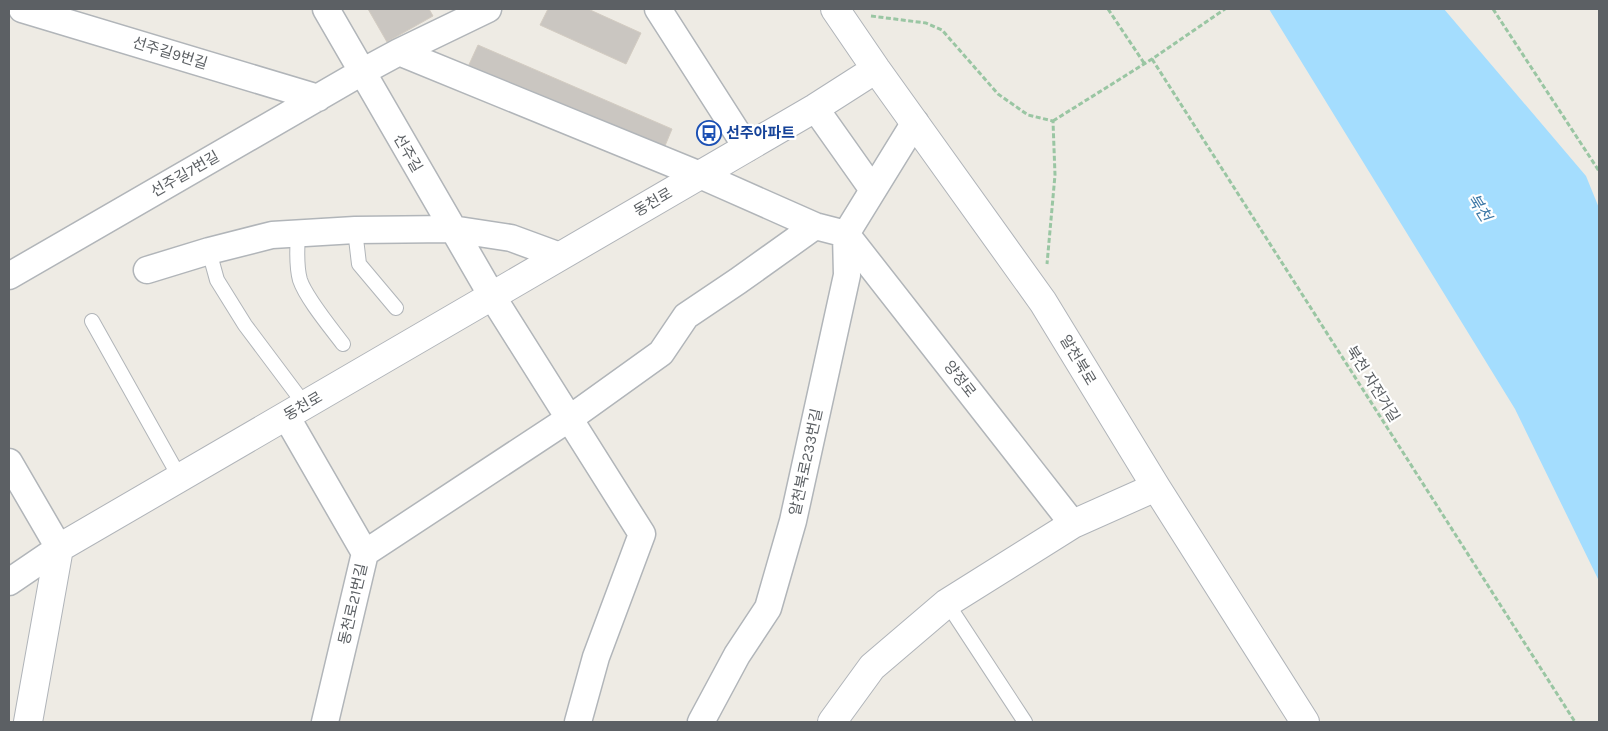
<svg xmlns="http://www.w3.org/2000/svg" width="1608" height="731" viewBox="0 0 1608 731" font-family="Karla,'Noto Sans KR',sans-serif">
<rect width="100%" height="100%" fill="#eeebe4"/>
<path fill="#a4ddfe" d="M1269 9H1444L1586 176 1599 208V581L1515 409Z"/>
<path fill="#cac6c1" stroke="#d3ccc2" d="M368 9H429L433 16 387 42Z
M548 9H588L641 33 626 64 540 25Z
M478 45 672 129 662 153 467 69Z"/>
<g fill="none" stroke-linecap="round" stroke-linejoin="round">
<defs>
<path id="lane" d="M355 230 359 264 396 308
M298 233C297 248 296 266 300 280 306 298 331 328 343 344
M209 251 217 280 245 325 305 405
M92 321 180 478
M947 603 1025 722"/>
<path id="street" d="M22 9 318 98
M326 9 492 296 642 534 596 657 578 722
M658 9 747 148
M399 52 488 9
M815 108 873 190
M147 270 209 251 272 235 355 230 452 229 511 238 560 256
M9 276 362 72 399 52 700 175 815 226 846 234 1073 524
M286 416 365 553 325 722
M9 462 59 548 9 582
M365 553 576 414 661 353 686 316 738 281 815 226
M701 722 737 655 768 608 793 521 847 275 846 234 915 122"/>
<path id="secondary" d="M835 9 876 69 1043 302 1156 487 1305 722
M28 722 59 548 815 108 876 69
M832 722 872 667 947 603 1073 524 1156 487"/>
</defs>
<use href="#lane" stroke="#b1b5b9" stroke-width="16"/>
<use href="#street" stroke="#b1b5b9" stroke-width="29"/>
<use href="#secondary" stroke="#b0b4b9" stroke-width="30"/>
<path stroke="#9ac6a3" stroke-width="3" stroke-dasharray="5 2.5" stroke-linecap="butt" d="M1108 9 1144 63
M1493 9 1599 171
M871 16 926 23 942 30 998 94 1028 115 1053 121 1055 175 1047 264
M1152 59 1575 722
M1053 121 1152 59 1225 9"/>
<use href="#lane" stroke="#fff" stroke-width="14"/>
<use href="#street" stroke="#fff" stroke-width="26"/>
<use href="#secondary" stroke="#fff" stroke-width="28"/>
</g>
<defs>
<symbol id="bus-ring" viewBox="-11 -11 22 22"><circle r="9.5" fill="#fff" stroke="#1a4fb4" stroke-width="1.5"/><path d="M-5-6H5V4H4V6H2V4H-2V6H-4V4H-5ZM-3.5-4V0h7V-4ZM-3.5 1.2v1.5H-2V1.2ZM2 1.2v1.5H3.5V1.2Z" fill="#1a4fb4"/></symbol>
</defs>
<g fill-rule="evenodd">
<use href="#bus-ring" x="695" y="119" width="28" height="28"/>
</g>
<g text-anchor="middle" stroke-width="4.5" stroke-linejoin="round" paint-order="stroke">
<g font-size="15" fill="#5c6064" stroke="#fff">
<text transform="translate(170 53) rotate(17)" y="5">선주길9번길</text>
<text transform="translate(408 153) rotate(60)" y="5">선주길</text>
<text transform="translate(185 174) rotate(-30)" y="5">선주길7번길</text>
<text transform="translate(653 202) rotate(-30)" y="5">동천로</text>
<text transform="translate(1078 360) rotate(59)" y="5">알천북로</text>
<text transform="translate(960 379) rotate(52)" y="5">양정로</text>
<text transform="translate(1373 384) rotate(58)" y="5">북천 자전거길</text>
<text transform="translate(303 406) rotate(-30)" y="5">동천로</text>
<text transform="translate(806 462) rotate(-78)" y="5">알천북로233번길</text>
<text transform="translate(353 604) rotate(-77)" y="5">동천로21번길</text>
</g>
<g font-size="15" font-weight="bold" fill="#164399" stroke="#fff" text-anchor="start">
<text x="726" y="138">선주아파트</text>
</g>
<g font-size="16" font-style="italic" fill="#3e79a7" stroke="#fff">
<text transform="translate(1480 207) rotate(58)" y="6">북천</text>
</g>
</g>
<rect width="1608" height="731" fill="none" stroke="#5c6064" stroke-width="20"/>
</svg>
